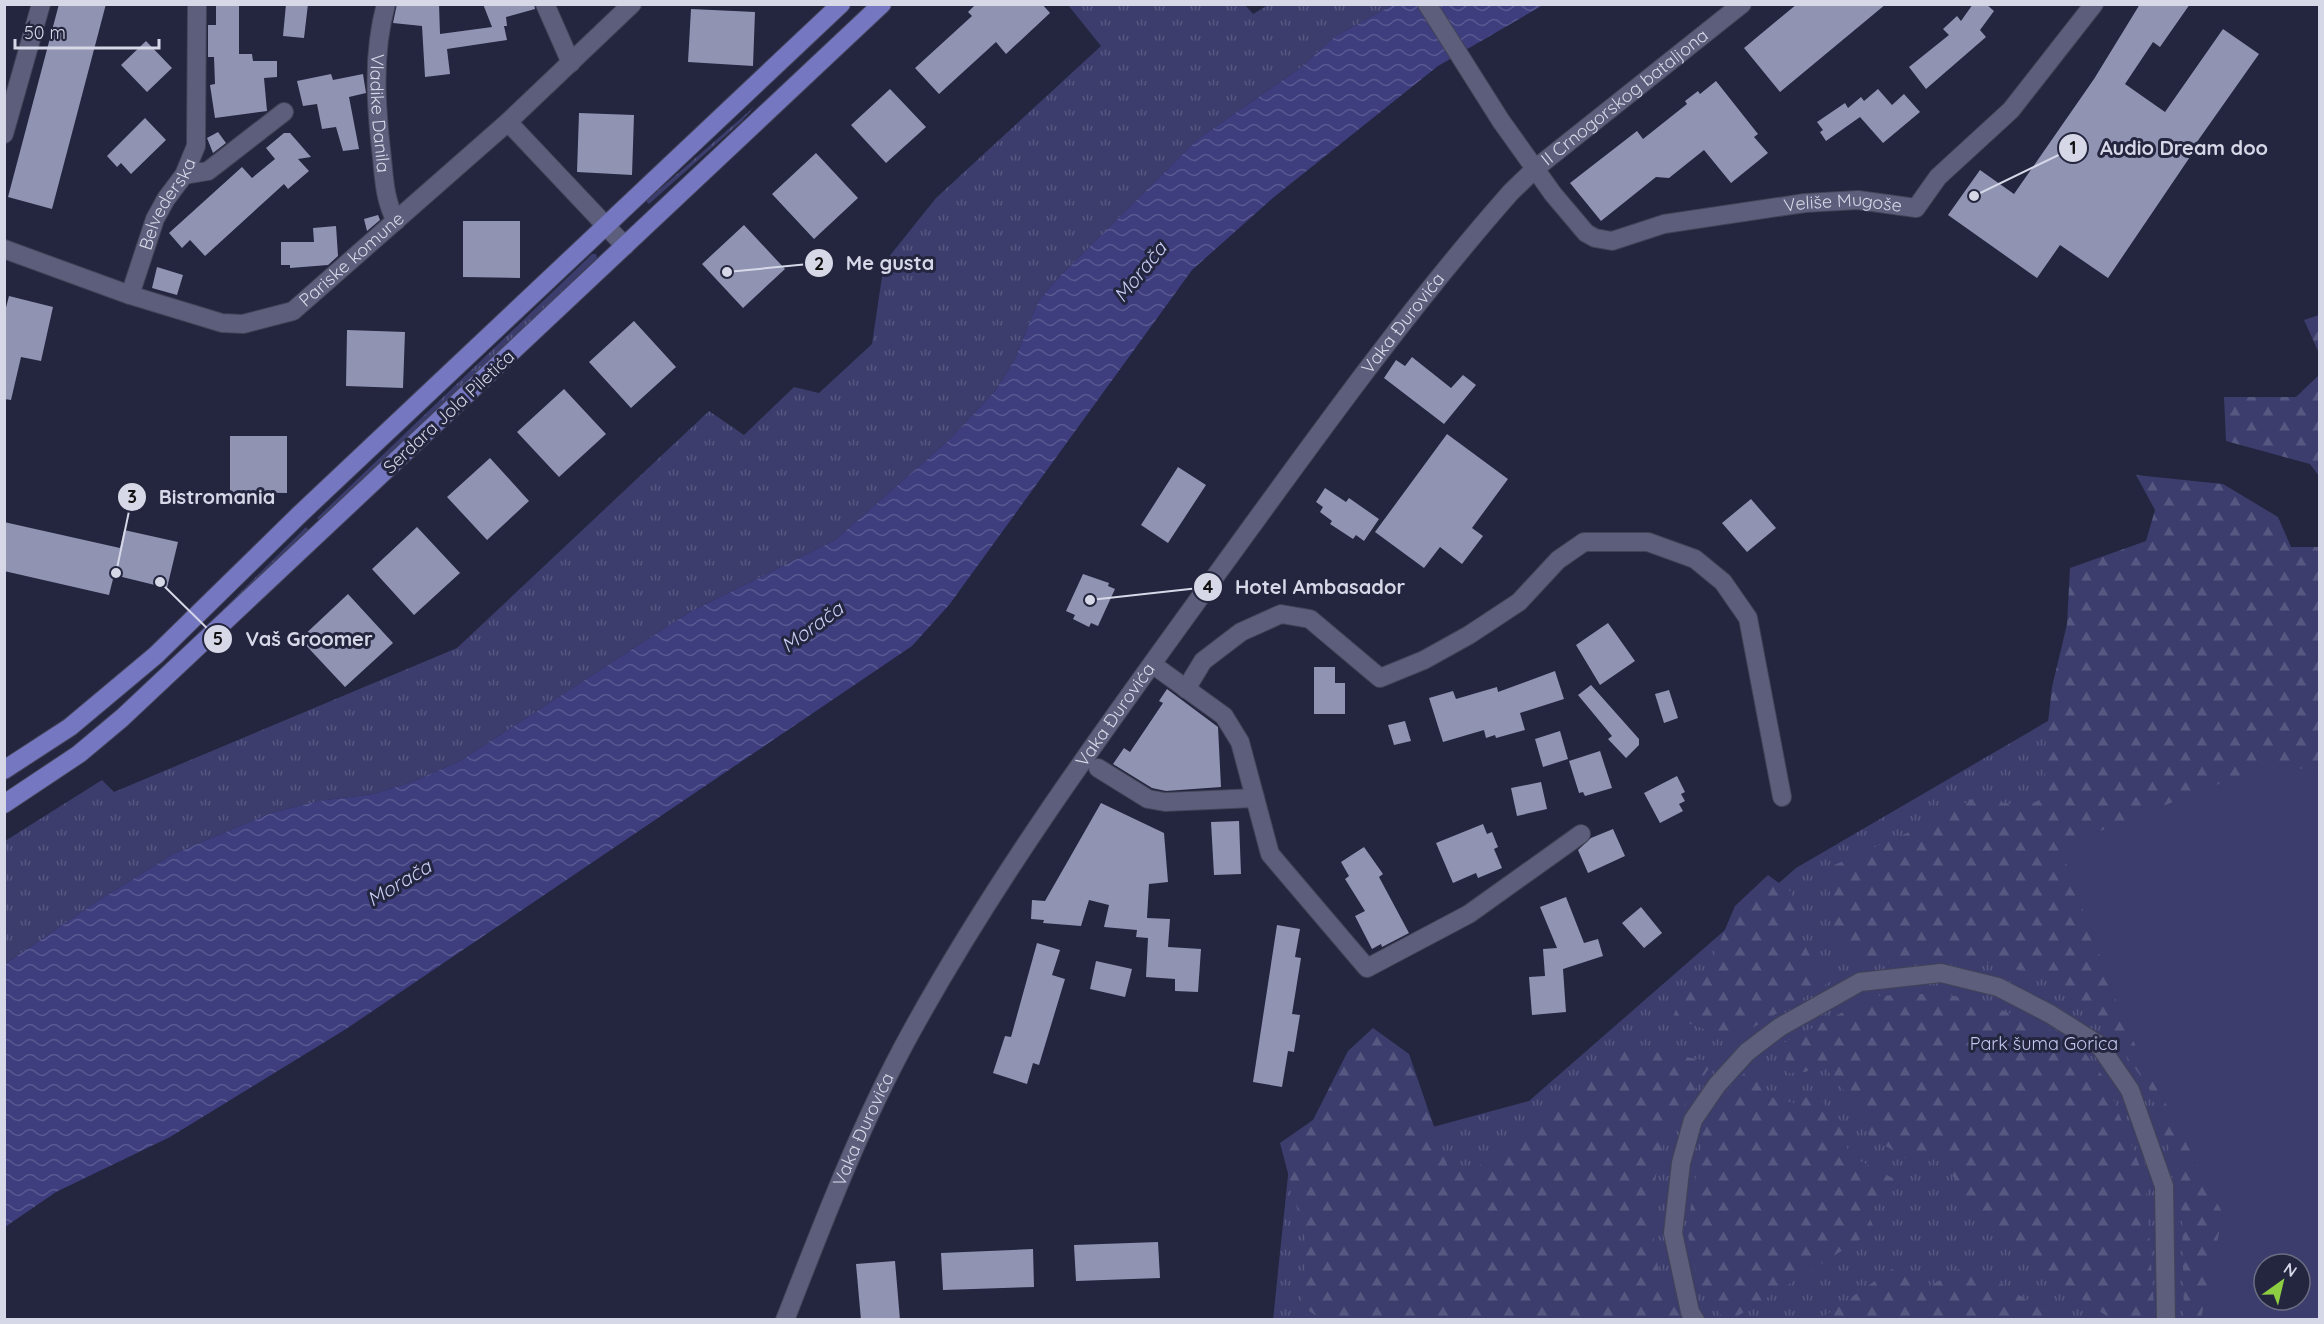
<svg xmlns="http://www.w3.org/2000/svg" width="2324" height="1324" viewBox="0 0 2324 1324" font-family="Quicksand,sans-serif">
<defs>
<pattern id="grass-tufts" width="24" height="20" patternUnits="userSpaceOnUse" patternTransform="scale(1.5)"><rect width="24" height="20" fill="#3c3d6c"/><path d="M3 7l-1-3M5 7V3M7 7l1-3M15 17l-1-3M17 17v-4M19 17l1-3" fill="none" stroke="#575881"/></pattern>
<pattern id="forest-firs" width="22" height="20" patternUnits="userSpaceOnUse" patternTransform="scale(1.5)"><rect width="22" height="20" fill="#3c3d6c"/><path d="M5 1l3.5 6h-7zM16 11l3.5 6h-7z" fill="#575881"/></pattern>
<pattern id="water-waves" width="16" height="10" patternUnits="userSpaceOnUse" patternTransform="scale(1.5)"><rect width="16" height="10" fill="#3e3e7f"/><path d="M0 5q4-4 8 0t8 0" fill="none" stroke="#595991"/></pattern>
</defs>
<rect width="100%" height="100%" fill="#24253e"/>
<path fill="url(#grass-tufts)" fill-rule="evenodd" d="M1068 5H1245L1253 14 1268 5H1392L1334 37 1303 66 1198 139 1057 279 1038 302 1014 361 995 391 949 440 835 540 688 613 460 761 412 782 373 794 318 801 271 813 173 854 96 902 5 964V841L102 780 114 792 457 648 709 411 744 435 794 387 819 393 872 344 884 263 936 198 1101 46Z
M754 107 742 121 649 204 646 201Z
M592 254H596L597 258 322 523 317 518Z
M306 527 310 532 125 715 122 710Z
M2228 616 2319 1319 1273 1320 1289 1166 1529 1101 1796 868ZM2264 1264H2300V1300H2264Z"/>
<path fill="url(#forest-firs)" fill-rule="evenodd" d="M2319 315H2320L2319 353 2304 320Z
M2319 375V476L2310 464 2226 441 2224 397H2296Z
M2136 475 2223 484 2278 517 2291 547H2319V1319H2184L2182 1213 2175 1167 2149 1088 2115 1040 2066 992 2041 975 1956 956 1873 964 1831 940 1830 885 1832 866 1941 818 1972 799 2027 806 2050 795 2043 767 2052 687 2067 624 2070 568 2146 541 2155 510ZM2264 1264H2300V1300H2264Z
M1768 875 1791 892 1804 944 1818 972 1833 980 1732 1040 1673 1017 1683 992 1709 967 1735 906Z
M1919 994 1949 995 1985 1004 2028 1020 2077 1043 2105 1079 2145 1179 2155 1319H2111L2049 1277 2028 1255 1991 1235 1935 1148 1911 1161 1869 1136 1861 1111 1823 1065 1805 1072 1788 1073 1783 1043 1874 996Z
M1373 1028 1409 1054 1449 1170 1475 1169 1589 1079 1620 1045 1713 1062 1667 1132 1658 1164 1650 1212 1658 1268 1682 1319 1322 1320 1302 1306 1306 1242 1280 1143 1313 1120 1348 1051Z
M1756 1061 1770 1097 1793 1103 1814 1094 1841 1121 1849 1155 1902 1183 1866 1210 1875 1230 1733 1319H1724L1699 1288 1687 1230 1703 1131 1715 1103Z
M1901 1263 1922 1291 1967 1264 2059 1319H1820Z"/>
<path fill="#3c3d6c" fill-rule="evenodd" d="M2269 764 2319 771V1319H2201L2223 1214 2125 1025 2060 847ZM2264 1264H2300V1300H2264Z"/>
<path fill="url(#water-waves)" d="M1392 5H1543L1438 66 1274 197 1192 270 949 605 912 646 346 1029 170 1137 56 1192 5 1227V964L96 902 173 854 271 813 318 801 373 794 412 782 460 761 688 613 835 540 949 440 995 391 1014 361 1038 302 1057 279 1198 139 1303 66 1334 37Z"/>
<path fill="#9093b2" d="M59 4H106L52 209 8 197Z
M216 4H239V54H252L253 61H277V77L264 78 267 111 215 118 210 85 215 84 214 57H208V25H216Z
M286 4H308L304 38 283 36Z
M397 4H439L440 34 492 27 483 4H534L535 9 506 17 507 26H504L507 40 447 49 450 74 425 77 422 26 393 23Z
M976 4H1042L1050 13 1006 54 996 42 939 94 915 68 972 16 968 12Z
M1797 4H1886L1780 92 1744 48Z
M1973 4H1986L1994 11 1980 30 1986 37 1926 89 1909 67 1949 35 1943 29 1957 16 1961 21Z
M2140 4H2190L2160 47 2153 42 2125 84 2165 112 2223 29 2259 54 2192 149 2194 151 2108 278 2060 245 2037 278 1948 215 1980 170 2014 194 2094 79Z
M691 9 755 12 753 66 688 62Z
M146 41 172 68 147 92 121 65Z
M331 74 333 80 363 74 366 93 349 97 359 149 343 151 336 127 322 129 317 104 303 106 297 81Z
M1716 81 1758 134 1754 137 1768 153 1731 183 1704 150 1669 178 1656 177 1601 221 1570 183 1637 131 1643 139 1687 104 1685 101 1698 91 1700 94Z
M890 89 926 127 886 163 851 125Z
M1878 89 1892 105 1904 94 1920 112 1883 143 1860 117 1826 141 1820 132 1823 130 1817 122 1845 103 1848 108 1861 97 1864 101Z
M579 113 634 115 632 175 577 172Z
M145 118 166 140 131 174 121 163 117 167 107 156Z
M218 132 226 143 213 153 207 138Z
M284 133H290L311 157 298 159 309 171 288 189 284 184 205 256 190 240 182 248 169 233 242 167 252 178 275 159 266 148Z
M816 153 858 198 814 239 772 194Z
M378 215 380 220 367 231 364 219Z
M463 221H520V278L463 277Z
M744 225 785 269 743 308 702 264Z
M336 226 338 256 328 265 290 268V265H281V242H314L313 228Z
M157 267 183 275 177 295 152 288Z
M9 296 53 307 41 361 21 357 11 400 4 399V315Z
M634 321 676 367 631 408 589 362Z
M347 330 405 332 403 388 346 386Z
M1412 357 1451 388 1463 375 1476 385 1444 424 1384 378 1396 360 1405 366Z
M564 389 606 434 559 477 517 432Z
M1447 434 1508 479 1472 528 1483 536 1462 564 1440 547 1424 568 1375 532Z
M230 436H287V493L230 492Z
M490 458 529 501 487 540 447 497Z
M1178 467 1206 485 1168 543 1141 525Z
M1325 488 1346 502 1349 498 1379 519 1364 541 1356 535 1353 539 1330 524 1332 521 1320 512 1323 507 1316 502Z
M1751 499 1776 528 1747 552 1722 523Z
M4 522 120 548 124 530 178 542 167 588 114 575 109 595 4 571Z
M417 527 460 573 414 615 372 569Z
M1083 574 1109 583 1108 586 1115 589 1098 626 1091 623 1089 627 1073 619 1075 615 1066 611Z
M348 594 393 643 345 687 300 639Z
M1608 623 1635 661 1600 685 1576 645Z
M1314 667H1335V683H1345V714H1314Z
M1555 671 1564 699 1520 713 1525 730 1496 738 1495 735 1486 738 1484 730 1443 742 1429 698 1453 691 1456 699 1497 687 1498 692Z
M1591 685 1639 739V745L1626 758 1608 739 1612 736 1578 695Z
M1167 689 1218 727 1221 787 1166 791 1152 788 1113 764 1124 748 1130 752 1163 703 1159 701Z
M1669 690 1678 718 1664 723 1655 694Z
M1405 721 1411 741 1394 745 1388 725Z
M1560 731 1568 759 1543 767 1535 739Z
M1600 751 1612 788 1585 796 1583 792 1579 793 1569 761Z
M1677 776 1685 792 1681 794 1685 801 1679 804 1683 811 1660 823 1644 793Z
M1541 782 1547 809 1517 816 1511 788Z
M1101 803 1164 833 1168 882 1149 884 1147 918 1170 919 1168 947 1201 949 1198 992 1175 991V979L1146 977 1148 938 1136 937 1137 930 1104 927 1109 905 1089 900 1081 926 1043 923 1044 920 1031 919 1032 900 1045 901Z
M1239 821 1241 874 1214 875 1211 822Z
M1483 824 1487 834 1492 832 1498 847 1494 849 1502 868 1478 878 1476 873 1453 883 1436 843Z
M1613 829 1625 856 1588 873 1578 850 1591 838Z
M1364 847 1383 874 1379 877 1409 933 1382 947 1381 944 1372 949 1355 916 1365 911 1345 879 1349 876 1341 862Z
M1566 897 1584 943 1598 939 1603 956 1563 969 1566 1012 1532 1015 1529 977 1545 976 1543 949 1557 948 1540 907Z
M1641 907 1662 933 1644 948 1622 923Z
M1277 925 1300 929 1295 957 1301 958 1292 1014 1300 1015 1294 1052 1288 1051 1282 1087 1253 1082Z
M1037 943 1060 950 1052 975 1065 979 1039 1065 1033 1063 1027 1084 993 1073 1005 1036 1011 1037Z
M1096 961 1132 969 1125 997 1090 989Z
M1158 1242 1160 1278 1076 1281 1074 1245Z
M1033 1249 1034 1287 943 1290 941 1253Z
M895 1261 900 1320H861L856 1264Z"/>
<g fill="none" stroke-linecap="round" stroke-linejoin="round">
<defs>
<g id="minor">
<path id="s1" d="M386 4C372 55 376 106 382 158 384 179 385 201 396 221"/>
<path d="M545 4 571 63"/>
<path id="s2" d="M1427 4 1501 121 1553 194 1586 233 1595 238 1612 241 1664 224 1805 203 1858 200 1916 208 1938 177 2011 110 2094 4"/>
<path d="M508 122 625 246"/>
<path d="M4 134 41 4"/>
<path d="M184 175 208 171 284 112"/>
<path id="s3" d="M4 249 130 295 222 323 243 324 293 311 508 122 632 4"/>
<path id="s4" d="M130 295 155 219 166 199 184 175 196 146 197 4"/>
<path d="M1152 664 1224 716 1240 742 1270 854 1367 968 1469 914 1581 834"/>
<path d="M1186 689 1203 661 1241 632 1281 614 1310 619 1380 678 1424 660 1469 635 1519 602 1558 560 1584 542H1648L1695 559 1723 582 1748 618 1782 797"/>
<path d="M1098 768 1148 799 1165 802 1255 798"/>
<path id="s5" d="M785 1320C823 1223 860 1125 910 1034 1000 870 1112 719 1222 567 1315 439 1407 310 1511 192L1536 168 1742 4"/>
<path d="M1695 1320 1690 1312 1673 1233 1681 1163 1693 1120 1717 1085 1747 1052 1780 1027 1860 982 1941 973 1998 987 2050 1014 2099 1045 2130 1090 2164 1186 2166 1320"/>
</g>
<path id="major" d="M4 770 70 727 156 655 299 515 841 4
M4 804 79 754 122 718 882 4"/>
</defs>
<use href="#minor" stroke="#424357" stroke-width="20"/>
<use href="#major" stroke="#424357" stroke-width="20"/>
<use href="#minor" stroke="#5c5e7b" stroke-width="18"/>
<use href="#major" stroke="#7577c0" stroke-width="18"/>
</g>
<g text-anchor="middle" stroke-width="6" stroke-linejoin="round" paint-order="stroke">
<g font-size="18" fill="#d6d8e8" stroke="#24253e">
<text dy="6" stroke="none"><textPath href="#s5" startOffset="1496">II Crnogorskog bataljona</textPath></text>
<text dy="6" stroke="none"><textPath href="#s1" startOffset="110">Vladike Danila</textPath></text>
<text dy="6" stroke="none"><textPath href="#s4" startOffset="99">Belvederska</textPath></text>
<text dy="6" stroke="none"><textPath href="#s2" startOffset="542">Veliše Mugoše</textPath></text>
<text dy="6" stroke="none"><textPath href="#s3" startOffset="381">Pariske komune</textPath></text>
<text dy="6" stroke="none"><textPath href="#s5" startOffset="1178">Vaka Đurovića</textPath></text>
<text transform="translate(449 412) rotate(-43)" y="6">Serdara Jola Piletića</text>
<text dy="6" stroke="none"><textPath href="#s5" startOffset="692">Vaka Đurovića</textPath></text>
<text dy="6" stroke="none"><textPath href="#s5" startOffset="206">Vaka Đurovića</textPath></text>
</g>
<g font-size="18" fill="#c4c8ef" stroke="#24253e">
<text x="2044" y="1050">Park šuma Gorica</text>
</g>
<g font-size="20" font-style="italic" fill="#c9cdf4" stroke="#24253e">
<text transform="translate(1140 272) rotate(-51)" y="7">Morača</text>
<text transform="translate(812 627) rotate(-36)" y="7">Morača</text>
<text transform="translate(399 883) rotate(-31)" y="7">Morača</text>
</g>
</g>
<path fill="none" stroke="#d6d8e8" stroke-width="2" d="M1974 196L2073 148M727 272L819 263M116 573L132 497M1090 600L1208 587M160 582L218 639"/>
<g fill="#d6d8e8" stroke="#24253e" stroke-width="2">
<circle cx="1974" cy="196" r="6"/>
<circle cx="727" cy="272" r="6"/>
<circle cx="116" cy="573" r="6"/>
<circle cx="1090" cy="600" r="6"/>
<circle cx="160" cy="582" r="6"/>
<circle cx="2073" cy="148" r="15"/>
<circle cx="819" cy="263" r="15"/>
<circle cx="132" cy="497" r="15"/>
<circle cx="1208" cy="587" r="15"/>
<circle cx="218" cy="639" r="15"/>
</g>
<g font-size="18" text-anchor="middle" font-weight="bold" fill="#111">
<text x="2073" y="154">1</text>
<text x="819" y="270">2</text>
<text x="132" y="503">3</text>
<text x="1208" y="593">4</text>
<text x="218" y="645">5</text>
</g>
<g font-size="20" text-anchor="middle" font-weight="bold" fill="#d6d8e8" stroke="#24253e" stroke-width="6" stroke-linejoin="round" paint-order="stroke">
<text x="2184" y="155">Audio Dream doo</text>
<text x="890" y="270">Me gusta</text>
<text x="217" y="504">Bistromania</text>
<text x="1320" y="594">Hotel Ambasador</text>
<text x="309" y="646">Vaš Groomer</text>
</g>
<rect width="2324" height="1324" fill="none" stroke="#d6d8e8" stroke-width="12"/>
<g transform="translate(2282 1282) rotate(34)"><circle r="28" fill="#24253e" stroke="#6b6d82" stroke-width="1.5"/>
<path d="M0-4.5L10 22L0 15L-10 22Z" fill="#8ece43"/>
<text y="-9" font-size="16" font-weight="bold" text-anchor="middle" fill="#d6d8e8">N</text>
</g>
<path d="M15 39v9h144v-9" fill="none" stroke="#d6d8e8" stroke-width="3"/>
<text x="24" y="39" font-size="18" fill="#d6d8e8" stroke="#24253e" stroke-width="4.5" paint-order="stroke">50 m</text>
</svg>
